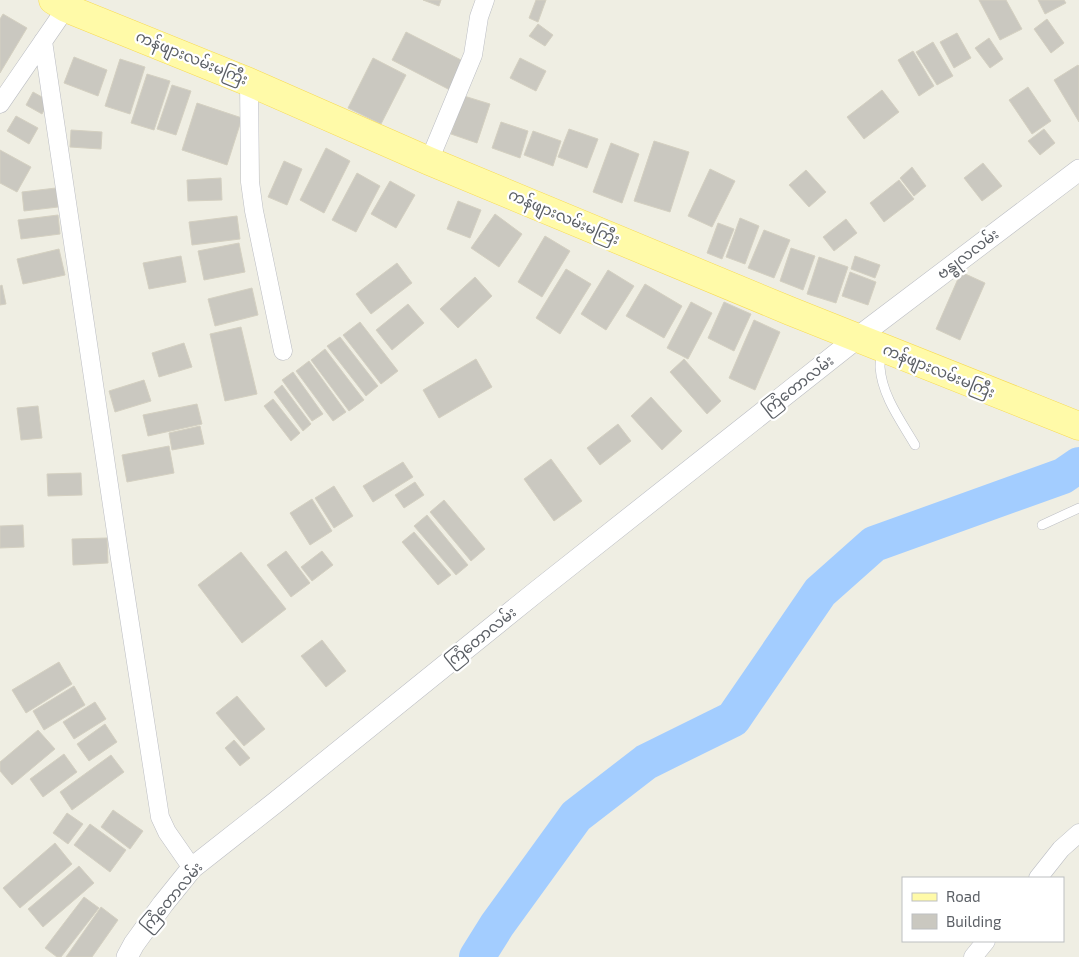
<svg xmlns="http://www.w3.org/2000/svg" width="1079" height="957" viewBox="0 0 1079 957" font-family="'Exo 2','Noto Sans Myanmar',sans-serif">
<rect width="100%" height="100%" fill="#efeee3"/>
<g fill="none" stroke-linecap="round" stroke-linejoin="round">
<path stroke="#a3cdff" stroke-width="36" d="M477 957 497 925 576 816 646 762 733 719 820 592 874 544 1063 476 1079 465"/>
</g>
<path fill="#cac8c0" stroke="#d4d0c1" d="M423 0H441L439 6Z
M536 0H546L538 22 529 18Z
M979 0H1006L1022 29 1000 40Z
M1038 0H1064L1066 3 1045 14Z
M3 14 27 28 0 73V19Z
M1047 19 1064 43 1051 53 1034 29Z
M538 24 553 35 545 46 529 36Z
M406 32 465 62 450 90 392 60Z
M957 33 971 58 954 68 940 42Z
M989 38 1003 59 990 68 975 48Z
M933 42 953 76 937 85 916 52Z
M913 51 934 86 919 96 898 60Z
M74 57 107 70 98 96 64 83Z
M373 58 406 75 381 124 348 108Z
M520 58 546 71 536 91 510 78Z
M120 59 145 67 130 114 105 106Z
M1078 65 1079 66V122L1054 80Z
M147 74 170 81 154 130 131 123Z
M172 85 191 91 176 135 157 129Z
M1028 87 1051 121 1032 134 1009 100Z
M882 90 899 112 864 139 847 117Z
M33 92 49 101 42 114 26 105Z
M464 96 490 104 477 143 451 134Z
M197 103 242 118 227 165 182 150Z
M16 116 38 128 29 144 7 131Z
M501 122 528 131 520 158 492 148Z
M569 129 598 139 587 168 558 157Z
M1044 129 1055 143 1040 155 1028 141Z
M71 130 102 132 101 149 70 147Z
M533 131 561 141 553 166 524 155Z
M654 141 689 152 670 212 634 201Z
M611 143 639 154 622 203 593 192Z
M326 148 350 161 324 213 300 200Z
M0 150 31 167 17 192 0 183Z
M284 161 302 169 287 205 268 197Z
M983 163 1002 186 982 201 964 178Z
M912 167 926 186 914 196 900 178Z
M710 169 735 181 712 227 688 216Z
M806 170 826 192 809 207 789 185Z
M357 173 380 186 356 232 332 220Z
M221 178 222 200 188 201 187 180Z
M899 180 914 199 884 222 870 203Z
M390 181 415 195 396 228 371 214Z
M56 188 58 207 24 211 22 192Z
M458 201 481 210 470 238 447 229Z
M495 214 522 234 499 267 471 248Z
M58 215 60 234 21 239 18 220Z
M237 216 240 239 192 245 189 222Z
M740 218 759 226 745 264 726 257Z
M846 219 857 233 834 251 823 237Z
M718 223 734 229 722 259 707 253Z
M764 230 790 240 774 278 748 268Z
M545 236 570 251 542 297 518 282Z
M239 243 245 272 204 280 198 251Z
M791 248 815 256 803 290 780 281Z
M59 249 65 275 23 284 17 259Z
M181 256 186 282 149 289 143 263Z
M855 256 880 265 875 278 851 269Z
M819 257 848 267 836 303 807 294Z
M397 263 412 283 371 314 356 294Z
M566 269 591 284 560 334 536 318Z
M608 270 634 286 606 330 581 314Z
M850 272 876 282 868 305 842 296Z
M961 272 985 283 960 340 936 329Z
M475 277 492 296 458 328 440 309Z
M645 284 682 306 664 338 626 316Z
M2 285 6 304 0 305V286Z
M252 288 258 315 215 326 208 299Z
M691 302 712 313 688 359 667 348Z
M724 302 751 314 734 351 708 338Z
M408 304 424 323 392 350 376 330Z
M754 320 780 332 755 390 729 378Z
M360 322 398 371 381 384 343 335Z
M241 327 257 394 225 401 210 334Z
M340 337 378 386 366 396 327 346Z
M184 343 192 367 159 377 152 353Z
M325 349 364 400 349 411 311 360Z
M476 359 492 387 439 418 423 390Z
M684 359 721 401 707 414 670 372Z
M309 361 346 412 333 421 296 371Z
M293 372 323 414 312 421 282 380Z
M144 380 151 401 115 412 109 391Z
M282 385 311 424 303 431 274 392Z
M651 397 682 431 662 450 631 416Z
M273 399 300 433 291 441 264 406Z
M197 404 202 424 148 436 143 415Z
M38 406 42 438 21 440 17 408Z
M618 424 631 441 600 465 587 448Z
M200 426 204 444 172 450 169 433Z
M169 446 174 473 127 482 122 455Z
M551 459 582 501 554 521 524 479Z
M403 462 413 477 373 502 363 486Z
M81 473 82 495 48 496 47 474Z
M415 482 424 495 404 508 395 495Z
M334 486 353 516 334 528 315 498Z
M312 499 332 531 310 545 290 513Z
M444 500 485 549 471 561 430 512Z
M427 515 468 565 456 575 414 526Z
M23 525 24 547 0 548V526Z
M414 532 451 575 438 585 402 542Z
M107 538 108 563 73 565 72 539Z
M286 551 310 583 291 597 267 565Z
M322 551 333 565 312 581 301 567Z
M241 552 286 609 242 643 198 585Z
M322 640 346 671 326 687 301 656Z
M59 662 72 684 26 713 12 690Z
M74 686 85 705 44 730 33 711Z
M237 696 265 729 244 746 216 713Z
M95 702 106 719 74 739 63 722Z
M105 724 117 742 89 761 77 744Z
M38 730 55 749 12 785 0 771V762Z
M234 740 250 758 240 766 225 748Z
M64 754 77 772 43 797 30 779Z
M111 755 124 772 72 810 60 792Z
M113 810 143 831 130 849 101 827Z
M67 813 83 824 68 844 53 833Z
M90 824 126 850 110 872 74 845Z
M55 843 72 864 20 908 3 888Z
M79 866 94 883 43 927 28 909Z
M84 897 99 908 61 957H57L45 948Z
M101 907 118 920 92 957H66Z"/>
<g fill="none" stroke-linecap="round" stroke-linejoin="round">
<defs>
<path id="service" d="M881 351C881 356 880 362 880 367 882 396 901 421 915 445
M1042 525 1079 508"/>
<path id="minor" d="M43 41 120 559 160 817 167 832 192 868
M249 82 250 182 254 211 283 351
M0 104 66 8
M429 161 473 55 479 17 485 0
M1038 878 1061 849 1079 833
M973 957 986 941"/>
<path id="tertiary" d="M127 957 134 944 163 904 192 868 276 802 536 592 857 338 1079 170"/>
<path id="primary" d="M53 0 66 8 249 82 429 161 790 311 1079 426"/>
</defs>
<use href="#service" stroke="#bbbdc3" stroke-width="10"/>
<use href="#minor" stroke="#bbbdc3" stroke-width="19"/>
<use href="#tertiary" stroke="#bbbdc3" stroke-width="22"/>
<use href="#primary" stroke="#f8db53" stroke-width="29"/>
<use href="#service" stroke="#fff" stroke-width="9"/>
<use href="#minor" stroke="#fff" stroke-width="18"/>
<use href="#tertiary" stroke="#fff" stroke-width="21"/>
<use href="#primary" stroke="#fffaa8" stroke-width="28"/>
</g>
<g text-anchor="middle" stroke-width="4.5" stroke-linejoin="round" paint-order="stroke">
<g font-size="15" fill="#5b5f65" stroke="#fff">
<text transform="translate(192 58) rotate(22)" y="5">ကန်ဖျားလမ်းမကြီး</text>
<text transform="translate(564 217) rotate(23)" y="5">ကန်ဖျားလမ်းမကြီး</text>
<text transform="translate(968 254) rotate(-37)" y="5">ဗန္ဓုလလမ်း</text>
<text transform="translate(939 371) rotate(22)" y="5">ကန်ဖျားလမ်းမကြီး</text>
<text transform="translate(798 385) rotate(-38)" y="5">ကြံတောလမ်း</text>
<text transform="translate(481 637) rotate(-39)" y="5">ကြံတောလမ်း</text>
<text transform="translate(172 897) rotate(-50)" y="5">ကြံတောလမ်း</text>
</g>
</g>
<rect x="902" y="877" width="162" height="65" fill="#ffffff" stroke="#bdbfc1"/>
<rect x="912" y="893" width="25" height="8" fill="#fffaa8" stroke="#bdbfc1"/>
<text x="946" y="902" font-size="15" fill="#5b5f65">Road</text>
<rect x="912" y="914" width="25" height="15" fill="#cac8c0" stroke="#bdbfc1"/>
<text x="946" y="927" font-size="15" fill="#5b5f65">Building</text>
</svg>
